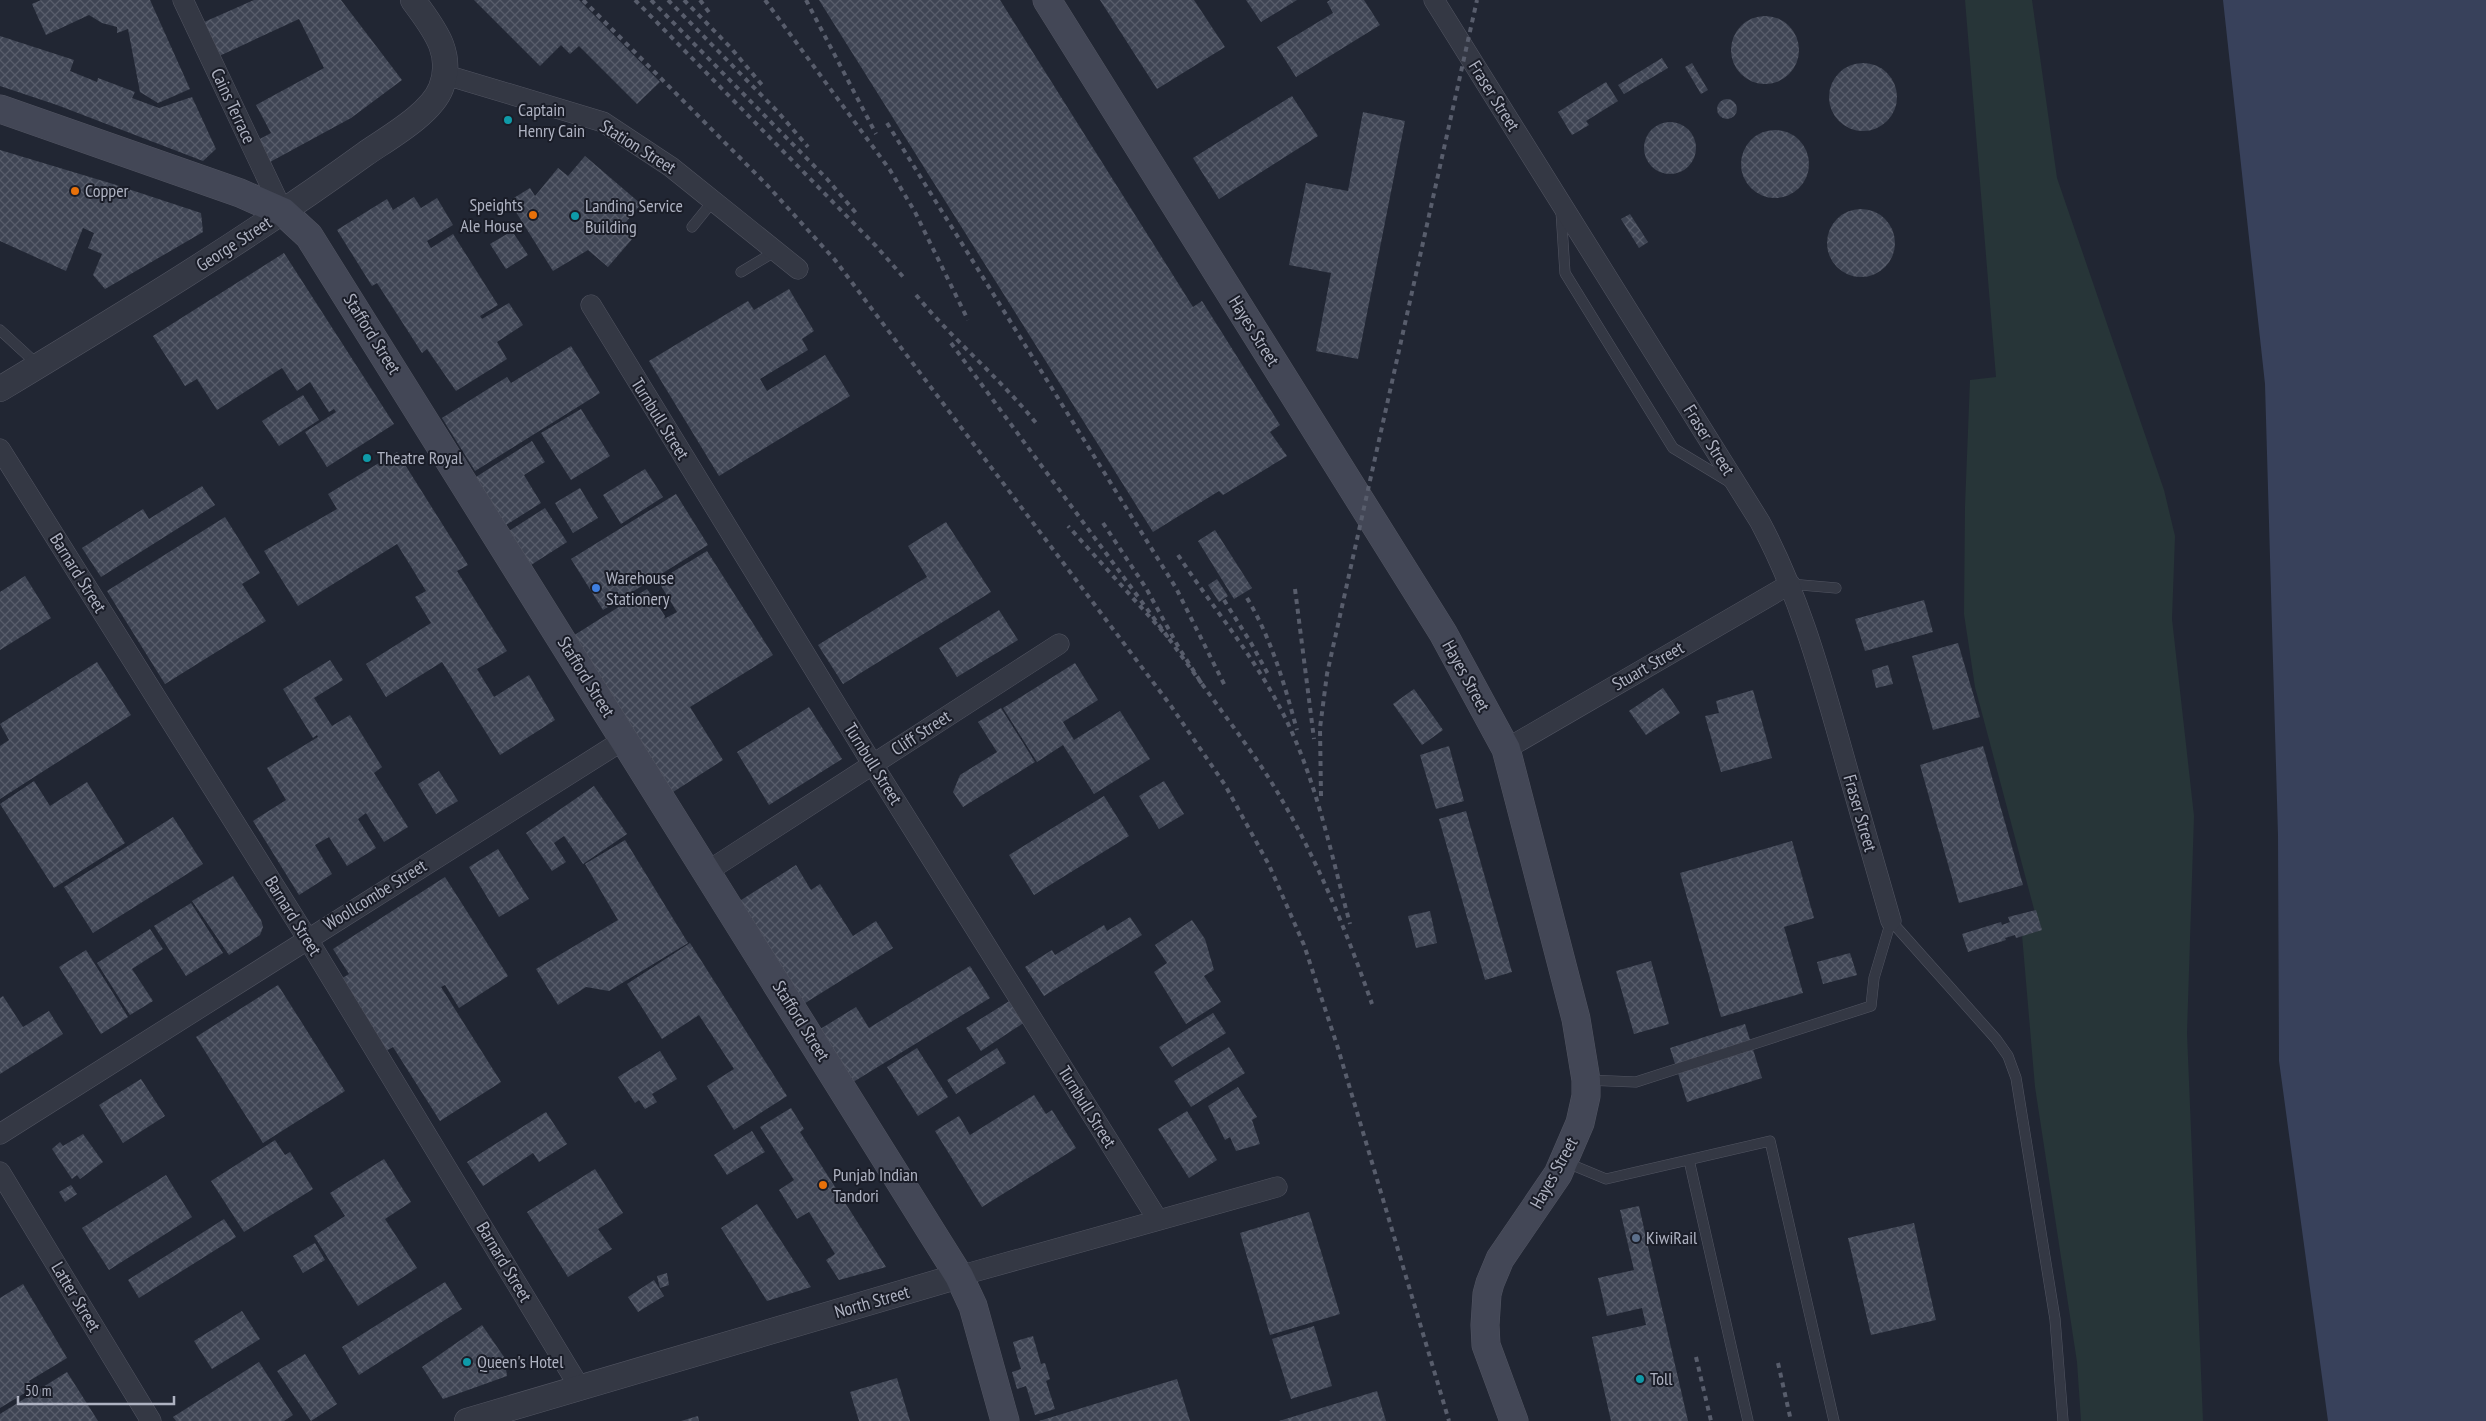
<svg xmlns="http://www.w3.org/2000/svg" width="2486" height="1421" viewBox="0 0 2486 1421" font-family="'PT Sans Narrow',sans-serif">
<defs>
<pattern id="building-cross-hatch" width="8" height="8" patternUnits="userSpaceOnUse" patternTransform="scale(1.25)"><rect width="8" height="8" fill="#3f4554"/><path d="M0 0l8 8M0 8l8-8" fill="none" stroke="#585d6b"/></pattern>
</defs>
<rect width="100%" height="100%" fill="#212633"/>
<path fill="#273538" d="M1965 0H2032L2057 178 2164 490 2175 536 2172 619 2194 816 2187 1033 2203 1421H2081L2077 1362 2035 1087 2022 935 2039 928 1975 687 1964 614 1965 506 1970 380 1996 377Z"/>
<path fill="#38415b" d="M2223 0H2486V1421H2328L2279 1061 2278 835 2265 384Z"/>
<path fill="url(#building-cross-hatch)" d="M41 0H150L190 89 158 103 140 92 128 29 117 33V27L102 23 89 15 46 35 32 4Z
M254 0H341L402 80 351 118 270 162 258 140 271 133 256 105 324 68 299 19 217 57 202 23Z
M474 0H579L660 82 637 104 579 46 570 54 561 45 540 66Z
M819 0H1000L1193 307 1202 301 1280 425 1270 432 1287 456 1223 495 1219 491 1153 532Z
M1100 0H1194L1225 47 1157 89Z
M1246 0H1297L1261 22Z
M1330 0H1364L1380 25 1296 77 1277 47 1333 13 1327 2Z
M1731 50a34 34 0 1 1 68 0a34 34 0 1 1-68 0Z
M0 36 74 60 70 71 97 82 98 78 135 92 132 98 159 108 192 97 216 149 203 161 57 105 0 86Z
M1662 58 1668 68 1624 94 1618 85Z
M1692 63 1708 90 1701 94 1685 67Z
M1829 97a34 34 0 1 1 68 0a34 34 0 1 1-68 0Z
M1606 82 1618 101 1586 121 1589 125 1572 135 1558 112Z
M1292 96 1318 136 1219 199 1193 158Z
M1717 109a10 10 0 1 1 20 0a10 10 0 1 1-20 0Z
M1363 112 1405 121 1358 359 1316 351 1331 273 1289 265 1306 183 1348 191Z
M1644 148a26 26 0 1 1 52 0a26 26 0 1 1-52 0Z
M1741 164a34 34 0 1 1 68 0a34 34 0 1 1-68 0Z
M0 150 113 184 201 213 203 232 105 289 93 275 102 254 88 248 94 233 83 228 66 271 0 241Z
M585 156 641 204 621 228 633 238 608 267 588 250 553 271 509 201 530 188 535 196 558 168 568 176Z
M414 197 421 208 437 198 453 225 427 241 431 248 453 234 498 305 480 316 482 319 509 303 523 325 497 342 507 359 456 391 427 349 422 353 377 283 372 286 337 230 387 199 393 210Z
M1827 243a34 34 0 1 1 68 0a34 34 0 1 1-68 0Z
M1630 214 1648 242 1639 248 1621 219Z
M512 231 528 255 506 269 490 244Z
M284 253 394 424 327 467 305 432 336 412 334 409 329 412 310 382 297 391 282 368 217 410 197 379 185 386 153 336Z
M789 289 814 331 802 339 808 350 760 379 767 391 825 355 850 396 719 476 649 361 748 301 754 310Z
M571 346 600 393 475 471 442 418 507 377 511 383Z
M303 395 319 420 279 446 262 421Z
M581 409 610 456 571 480 541 433Z
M532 441 545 462 524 475 541 503 506 525 476 477Z
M397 452 468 565 457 571 507 651 477 669 494 697 529 675 555 720 500 755 442 662 386 697 366 664 431 623 415 597 426 591 397 544 298 606 264 551 337 509 328 494Z
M645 469 663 497 621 524 603 495Z
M202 486 215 505 101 577 82 548 143 509 149 519Z
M580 488 598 518 573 533 555 503Z
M676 494 708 545 603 610 571 559Z
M545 508 567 542 531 565 509 531Z
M225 517 260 573 242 584 266 621 165 684 107 591Z
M946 522 991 592 843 684 818 645 927 577 908 546Z
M1215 530 1252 588 1234 599 1198 541Z
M707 551 773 655 690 707 723 760 670 794 573 636 647 589 665 616 664 619 677 612 658 581Z
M25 576 51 618 0 650V592Z
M1217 579 1228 596 1219 602 1208 585Z
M1924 600 1933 632 1865 651 1855 619Z
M999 610 1018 640 957 677 939 648Z
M1958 643 1980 717 1933 730 1912 656Z
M330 660 343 680 314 698 332 726 350 715 382 767 374 773 408 827 384 842 366 813 358 819 376 848 347 866 329 837 315 845 332 874 299 895 253 821 286 800 267 768 318 737 317 735 313 738 283 689Z
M97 662 131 715 0 799V746L9 740 0 724Z
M1075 663 1098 700 1063 722 1074 740 1120 711 1150 759 1094 794 1063 745 1037 762 1003 708Z
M1888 665 1893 684 1876 688 1872 670Z
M1663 688 1680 713 1646 735 1629 711Z
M1414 689 1443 730 1422 745 1393 704Z
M1753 690 1772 758 1721 772 1705 716 1719 713 1716 701Z
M809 707 842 759 769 805 737 752Z
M1001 708 1035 762 963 807 953 792 960 775 997 752 978 722Z
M1449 746 1464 801 1436 809 1420 755Z
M1983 746 2023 885 1959 903 1920 765Z
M439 771 458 801 436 814 418 784Z
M34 781 50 806 87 782 125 843 54 888 0 804Z
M1164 781 1184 814 1159 829 1139 796Z
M594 786 627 834 583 864 564 836 554 843 566 862 552 871 526 833Z
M1104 796 1129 836 1034 895 1009 855Z
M1466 811 1512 972 1485 980 1439 819Z
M173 817 203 864 93 933 64 887Z
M625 840 688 943 609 991 586 987 558 1005 536 969 618 920 585 864Z
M1792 841 1814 918 1784 927 1803 993 1721 1017 1680 873Z
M498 849 529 899 499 917 469 867Z
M796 865 811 890 820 884 853 936 876 921 893 948 802 1005 738 902Z
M233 876 261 920 263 927 260 935 229 955 192 901Z
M445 877 508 976 459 1008 445 985 441 987 501 1082 440 1121 393 1047 386 1051 341 979 349 974 333 949Z
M191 903 223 953 186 976 154 926Z
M2036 910 2042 930 2016 938 2015 935 2005 938 2006 940 1968 952 1962 934 2001 922 2002 925 2010 922 2008 917Z
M1430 911 1437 943 1416 948 1408 916Z
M1130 917 1142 935 1044 996 1025 967 1052 950 1055 955 1104 925 1107 931Z
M1192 920 1205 939 1214 970 1204 976 1221 1002 1186 1024 1154 972 1167 963 1155 945Z
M150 929 163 949 132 969 153 1001 130 1015 97 963Z
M690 943 787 1096 734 1130 707 1086 734 1069 699 1015 662 1039 627 984Z
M86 950 128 1017 101 1034 59 967Z
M1850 953 1857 975 1823 984 1817 962Z
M1651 961 1669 1024 1634 1034 1616 971Z
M970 966 990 998 850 1084 817 1031 856 1007 869 1028Z
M278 985 345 1091 263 1143 196 1037Z
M3 996 23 1027 49 1011 63 1034 0 1074V998Z
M1011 1000 1025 1022 981 1051 966 1028Z
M1213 1013 1226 1033 1172 1067 1159 1047Z
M1745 1024 1762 1078 1687 1102 1670 1048Z
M1229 1047 1245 1073 1191 1107 1174 1081Z
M917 1048 948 1097 918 1116 887 1067Z
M997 1048 1006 1063 956 1094 947 1080Z
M660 1051 677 1079 652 1094 657 1102 645 1109 639 1100 635 1103 618 1077Z
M141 1079 165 1116 123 1143 99 1105Z
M1238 1087 1257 1117 1252 1120 1260 1144 1236 1151 1230 1137 1225 1140 1208 1106Z
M1034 1095 1046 1114 1052 1110 1076 1148 982 1207 935 1131 959 1116 970 1135Z
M791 1108 804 1129 800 1132 886 1267 839 1280 826 1260 835 1254 809 1212 797 1219 779 1190 794 1180 760 1127Z
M1187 1111 1217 1160 1189 1178 1158 1129Z
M546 1112 567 1144 539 1162 533 1153 483 1186 467 1162Z
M752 1131 765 1152 727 1175 714 1155Z
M83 1134 103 1162 80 1179 77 1175 72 1179 52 1149 60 1142 63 1146Z
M275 1140 285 1155 290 1152 313 1189 244 1232 211 1181Z
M384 1159 411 1202 385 1219 417 1268 358 1306 314 1236 345 1216 330 1193Z
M595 1169 623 1213 598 1229 612 1249 568 1277 527 1212Z
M166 1175 192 1217 109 1270 82 1228Z
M71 1185 77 1194 65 1202 59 1192Z
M757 1204 811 1287 767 1301 721 1228Z
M1639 1206 1652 1265 1688 1421H1611L1592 1337 1646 1325 1642 1308 1607 1316 1598 1278 1634 1270 1620 1210Z
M1309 1212 1340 1314 1270 1335 1240 1233Z
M224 1219 236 1237 139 1298 128 1280Z
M1914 1223 1936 1320 1871 1335 1848 1238Z
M315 1243 325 1260 303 1273 293 1256Z
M667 1273 669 1285 660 1288 657 1276Z
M654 1280 664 1296 638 1312 628 1297Z
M445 1282 462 1309 359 1375 342 1347Z
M23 1284 67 1358 29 1381 33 1388 0 1408V1298Z
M242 1311 260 1339 212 1369 194 1341Z
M482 1325 504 1357 507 1376 443 1399 422 1367Z
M1314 1326 1332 1386 1291 1399 1272 1339Z
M1033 1336 1041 1364 1045 1363 1050 1379 1046 1381 1055 1409 1035 1415 1026 1386 1017 1389 1012 1372 1021 1369 1013 1342Z
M305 1354 337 1404 311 1421 277 1371Z
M259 1362 293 1415 284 1421H176L173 1417Z
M67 1372 98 1421H0V1414Z
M897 1378 910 1421H859L850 1392Z
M1177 1379 1190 1421H1039Z
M1377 1391 1386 1421H1279Z
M698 1416 699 1421H681Z"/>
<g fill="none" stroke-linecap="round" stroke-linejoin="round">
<defs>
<path id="service" d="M1561 211 1565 273 1673 448 1731 483
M692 227 713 201
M741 272 776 251
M0 330 38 365
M1790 584 1836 588
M1891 921 1996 1039 2008 1056 2016 1078 2055 1319 2063 1421
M1586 1080 1636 1082 1871 1006 1874 978 1891 921
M1689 1160 1748 1421
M1565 1162 1606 1179 1770 1141 1834 1421"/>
<path id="minor" d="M183 0 283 212
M1434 0 1760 522C1797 591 1818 664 1839 739 1856 800 1874 861 1891 921
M446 75 603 122 671 167 798 269
M591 305 873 765 1158 1220
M0 449 307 938 580 1388
M1506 749 1790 584
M708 871 1059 644
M0 1134 625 739
M0 1172 151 1421
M959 1276 1277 1187"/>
<path id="tertiary" d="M0 389C124 314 248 239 365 154 388 138 431 114 441 88 455 52 432 27 413 0
M467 1421 959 1276"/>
<path id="secondary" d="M1047 0 1443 633 1506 749 1576 1019 1586 1080V1096L1580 1123 1558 1174 1500 1259 1490 1283 1487 1294 1485 1325 1486 1345 1514 1421
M0 109 240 193 283 212 309 236 959 1276 973 1306 1005 1421"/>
</defs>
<use href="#service" stroke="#525562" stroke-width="11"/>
<use href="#minor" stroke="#525562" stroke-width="21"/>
<use href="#tertiary" stroke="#525562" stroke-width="26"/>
<use href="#secondary" stroke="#525562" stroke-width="29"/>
<use href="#service" stroke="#343844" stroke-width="10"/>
<use href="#minor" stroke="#343844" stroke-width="20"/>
<use href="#tertiary" stroke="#343844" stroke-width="25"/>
<use href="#secondary" stroke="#434756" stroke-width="28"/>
<path stroke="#585d6c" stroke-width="4" stroke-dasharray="5 5" stroke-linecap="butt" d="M583 0 767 185 835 260 1171 706 1225 785 1269 865 1304 945 1337 1045 1449 1421
M635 0 876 246 905 279
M651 0 827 179 856 213
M668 0 778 112 808 147
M684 0 731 48 762 85
M700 0 711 15
M765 0 890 170 915 212 968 320
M806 0 876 134
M887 123 1176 588 1226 688
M916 295C953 340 999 377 1036 423
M951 343 1167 636 1068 526
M1103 523 1146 588 1179 648 1202 684 1167 636
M1178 555C1211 605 1250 651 1278 704 1315 772 1330 850 1350 924
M1295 589 1314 739
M1247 598C1272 640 1284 683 1297 730
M1224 600 1251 643 1268 674
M1202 684C1225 716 1249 747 1270 780 1313 849 1345 927 1372 1004
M1321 796 1320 728 1327 674 1477 0
M1696 1357 1711 1421
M1778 1363 1791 1421"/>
</g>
<g fill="#0f9aa8" stroke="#1a1d28" stroke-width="2">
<circle cx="508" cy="120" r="5"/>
<circle cx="575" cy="216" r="5"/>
<circle cx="367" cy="458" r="5"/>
<circle cx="467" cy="1362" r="5"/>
<circle cx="1640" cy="1379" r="5"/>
</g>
<g fill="#e8710a" stroke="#1a1d28" stroke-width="2">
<circle cx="75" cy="191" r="5"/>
<circle cx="533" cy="215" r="5"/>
<circle cx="823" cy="1185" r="5"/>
</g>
<circle fill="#3f7fe0" stroke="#1a1d28" stroke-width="2" cx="596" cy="588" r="5"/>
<circle fill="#5c6f8a" stroke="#1a1d28" stroke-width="2" cx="1636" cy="1238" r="5"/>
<g text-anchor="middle" stroke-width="4" stroke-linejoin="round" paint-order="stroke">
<g font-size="18" fill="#aeb2c1" stroke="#1a1d28">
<text transform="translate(1494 96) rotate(58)" y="6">Fraser Street</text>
<text transform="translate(233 106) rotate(65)" y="6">Cains Terrace</text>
<text transform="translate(638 147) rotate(32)" y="6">Station Street</text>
<text transform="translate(234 244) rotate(-33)" y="6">George Street</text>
<text transform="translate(1254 331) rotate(58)" y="6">Hayes Street</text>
<text transform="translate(372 334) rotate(58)" y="6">Stafford Street</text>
<text transform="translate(660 419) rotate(58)" y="6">Turnbull Street</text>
<text transform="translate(1709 440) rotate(58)" y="6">Fraser Street</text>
<text transform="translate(78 573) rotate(58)" y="6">Barnard Street</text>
<text transform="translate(1648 666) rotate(-30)" y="6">Stuart Street</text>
<text transform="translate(1466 676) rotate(61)" y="6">Hayes Street</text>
<text transform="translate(586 677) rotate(58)" y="6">Stafford Street</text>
<text transform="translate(921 733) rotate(-33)" y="6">Cliff Street</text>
<text transform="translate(873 764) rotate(58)" y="6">Turnbull Street</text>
<text transform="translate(1860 813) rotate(74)" y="6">Fraser Street</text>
<text transform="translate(375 895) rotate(-32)" y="6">Woollcombe Street</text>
<text transform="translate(293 916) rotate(58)" y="6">Barnard Street</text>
<text transform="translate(801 1021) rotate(58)" y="6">Stafford Street</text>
<text transform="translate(1087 1107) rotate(58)" y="6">Turnbull Street</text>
<text transform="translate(1554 1173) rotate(-61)" y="6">Hayes Street</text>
<text transform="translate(504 1262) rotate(59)" y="6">Barnard Street</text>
<text transform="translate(76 1297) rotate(59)" y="6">Latter Street</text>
<text transform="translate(872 1302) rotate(-16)" y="6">North Street</text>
</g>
<g font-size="18" fill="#aeb2c1" stroke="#1a1d28" text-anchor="start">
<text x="518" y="116">Captain<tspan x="518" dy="21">Henry Cain</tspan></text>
<text x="85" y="197">Copper</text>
<text x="523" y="211" text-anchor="end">Speights<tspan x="523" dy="21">Ale House</tspan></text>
<text x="585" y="212">Landing Service<tspan x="585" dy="21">Building</tspan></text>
<text x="377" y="464">Theatre Royal</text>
<text x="606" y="584">Warehouse<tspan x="606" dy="21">Stationery</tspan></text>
<text x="833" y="1181">Punjab Indian<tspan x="833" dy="21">Tandori</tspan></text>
<text x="1646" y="1244">KiwiRail</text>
<text x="477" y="1368">Queen's Hotel</text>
<text x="1650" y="1385">Toll</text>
</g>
</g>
<path d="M18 1396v8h156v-8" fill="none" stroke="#aeb2c1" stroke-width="2.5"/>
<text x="25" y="1396" font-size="15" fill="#aeb2c1" stroke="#1a1d28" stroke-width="4" paint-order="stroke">50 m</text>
</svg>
